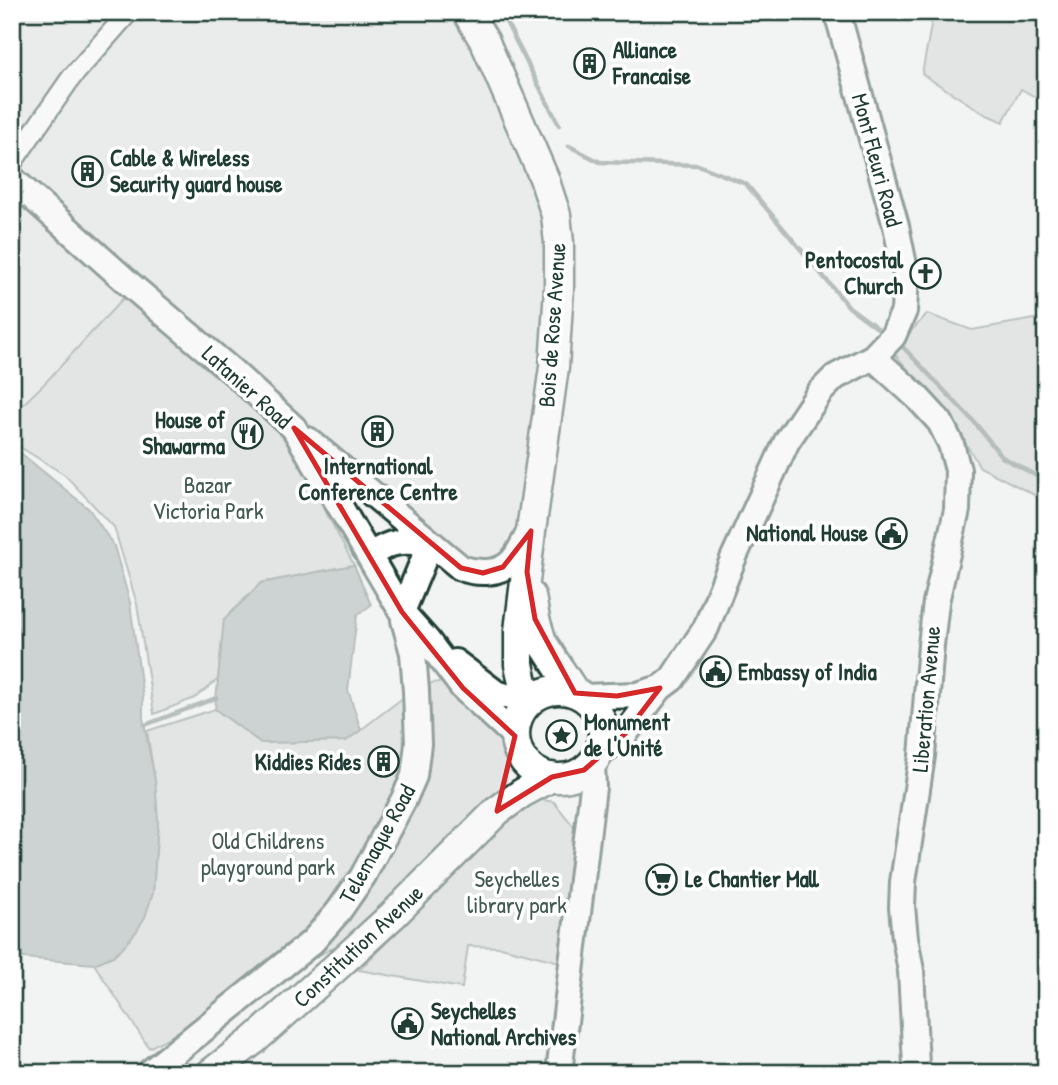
<svg xmlns="http://www.w3.org/2000/svg" width="1058" height="1085" viewBox="0 0 1058 1085" font-family="'Patrick Hand',sans-serif">
<rect width="100%" height="100%" fill="#f2f3f3"/>
<filter id="ink" filterUnits="userSpaceOnUse"><feTurbulence type="fractalNoise" baseFrequency=".0143" numOctaves="2"/><feDisplacementMap in="SourceGraphic" scale="14" xChannelSelector="R" yChannelSelector="G"/><feConvolveMatrix kernelMatrix="1 2 1 2 8 2 1 2 1" color-interpolation-filters="sRGB"/></filter>
<g filter="url(#ink)">
<path fill="#e0e4e3" d="M12 12H454L476 47 544 208 546 287 519 530 491 563 469 568 308 427 283 432 46 382 12 415Z"/>
<path fill="#ced5d3" stroke="#768984" stroke-width="2" d="M855 12H1046V103L1021 89 1003 122 985 114 922 74 932 20 857 19Z
M128 293 283 432 354 565 261 583 224 620 218 679 195 698 154 714 137 604 114 527 65 475 12 442V415L46 382Z
M927 314 972 330 1046 317V501L980 467 951 419 892 351Z
M452 680 515 736 497 811 393 915 149 1048 94 964 113 956 136 932 153 893 158 822 155 781 147 731 215 709 261 743 346 741 420 685Z
M531 798 554 802 575 828 571 965 501 947 468 946 462 988 359 970Z"/>
<path fill="#a1adaa" stroke="#6d807b" stroke-width="2" d="M12 446 89 509 114 546 130 603 143 698V718L155 781 158 822 153 893 145 917 136 932 122 948 113 956 94 964 12 957Z
M354 565 371 605 357 615 348 690 361 730 346 741 261 743 215 709 224 620 261 583Z"/>
<g fill="none" stroke-linecap="round" stroke-linejoin="round">
<path stroke="#6d807b" stroke-width="4.5" d="M501 12 559 125
M1035 12 1046 18
M569 146 600 162 698 165 746 184 849 307 880 330
M902 346 975 423 1002 457 1046 481
M145 725 216 698"/>
<defs>
<path id="street" d="M12 163 71 78 129 12"/>
<path id="secondary" d="M12 179 134 288 234 373 294 428 402 612 427 640 463 688 515 736
M873 357 917 397 940 422 951 444 958 470 957 510 936 602 931 645 922 756 903 882 902 907 905 938 911 971 916 1065 919 1073
M308 440 461 568C477 574 500 575 513 560 520 552 525 540 530 531
M369 556C391 540 404 540 430 544L402 612
M455 662 496 693 527 702
M583 697 637 695 660 688
M597 756 624 735 660 688 672 679 706 628 733 559 787 441 820 392 835 377 873 357 893 336 904 311 906 275 896 226 837 12
M149 1073 312 942 338 912 363 876 404 799 414 776 418 744 416 691 413 653 404 620
M559 1073 593 787 592 763"/>
<path id="primary" d="M467 12 485 42 544 178 556 215 559 243V288L554 367 531 531 519 631V664L527 702
M531 596 535 619 542 642 575 693
M515 734a44 44 0 1 1 88 0a44 44 0 1 1-88 0Z
M211 1073 254 1040 334 969 393 915 497 811 522 793 552 777"/>
</defs>
<use href="#street" stroke="#1f3d34" stroke-width="23"/>
<use href="#secondary" stroke="#1f3d34" stroke-width="30"/>
<use href="#primary" stroke="#1f3d34" stroke-width="33"/>
<use href="#street" stroke="#fff" stroke-width="18"/>
<use href="#secondary" stroke="#fff" stroke-width="24"/>
<use href="#primary" stroke="#fff" stroke-width="28"/>
</g>
</g>
<path d="M0 0H1058V1085H0ZM294 428 461 568 483 573 503 567 531 531 527 572 535 619 575 693 617 696 660 688 624 735 584 770 552 777 497 811 515 736 463 688 402 612Z" fill="#f2f3f3" fill-opacity=".55" fill-rule="evenodd"/>
<path fill="none" stroke="#d62828" stroke-width="5" stroke-linejoin="round" d="M294 428 461 568 483 573 503 567 531 531 527 572 535 619 575 693 617 696 660 688 624 735 584 770 552 777 497 811 515 736 463 688 402 612Z"/>
<defs>
<symbol id="building-ring" viewBox="-11 -11 22 22"><circle r="9.5" fill="#fff" stroke="#1f3d34" stroke-width="1.5"/><path d="M-4-6H4V6H1V3H-1V6H-4ZM-2.5-4.3h1.7v1.8h-1.7ZM.8-4.3h1.7v1.8H.8ZM-2.5-1h1.7V.8h-1.7ZM.8-1h1.7V.8H.8Z" fill="#1f3d34"/></symbol>
<symbol id="church-ring" viewBox="-11 -11 22 22"><circle r="9.5" fill="#fff" stroke="#1f3d34" stroke-width="1.5"/><path d="M-1.2-6h2.4v3.5h3.3v2.4h-3.3V6h-2.4V-.1h-3.3v-2.4h3.3Z" fill="#1f3d34"/></symbol>
<symbol id="restaurant-ring" viewBox="-11 -11 22 22"><circle r="9.5" fill="#fff" stroke="#1f3d34" stroke-width="1.5"/><path d="M-5-6h1v4h1v-4h1v4h1v-4h1v5L-1.5 .5V6h-2V.5L-5-1ZM5-6V6H3V1.5H1.5Q1.5-4 5-6Z" fill="#1f3d34"/></symbol>
<symbol id="civic-ring" viewBox="-11 -11 22 22"><circle r="9.5" fill="#fff" stroke="#1f3d34" stroke-width="1.5"/><path d="M-.6-6.5H3V-4.5H.6V-3L4-1V1h2V6H-6V1h2V-1L-.6-3ZM-1.2 2.5V6h2.4V2.5Z" fill="#1f3d34"/></symbol>
<symbol id="sight-ring" viewBox="-11 -11 22 22"><circle r="9.5" fill="#fff" stroke="#1f3d34" stroke-width="1.5"/><path d="M0-6L1.8-2.2L6-1.7L2.9 1.2L3.7 5.4L0 3.3L-3.7 5.4L-2.9 1.2L-6-1.7L-1.8-2.2Z" fill="#1f3d34"/></symbol>
<symbol id="supermarket-ring" viewBox="-11 -11 22 22"><circle r="9.5" fill="#fff" stroke="#1f3d34" stroke-width="1.5"/><path d="M-6-5.5h2.5l.6 2H6L4.5 2H-2.5L-4.4-4H-6ZM-1.5 3.2a1.3 1.3 0 1 0 .1 0ZM3 3.2a1.3 1.3 0 1 0 .1 0Z" fill="#1f3d34"/></symbol>
</defs>
<g fill-rule="evenodd">
<use href="#building-ring" x="572" y="46" width="35" height="35"/>
<use href="#building-ring" x="70" y="154" width="35" height="35"/>
<use href="#church-ring" x="908" y="256" width="35" height="35"/>
<use href="#building-ring" x="360" y="414" width="35" height="35"/>
<use href="#restaurant-ring" x="230" y="416" width="35" height="35"/>
<use href="#civic-ring" x="874" y="516" width="35" height="35"/>
<use href="#civic-ring" x="698" y="654" width="35" height="35"/>
<use href="#sight-ring" x="544" y="718" width="35" height="35"/>
<use href="#building-ring" x="366" y="744" width="35" height="35"/>
<use href="#supermarket-ring" x="644" y="862" width="35" height="35"/>
<use href="#civic-ring" x="390" y="1006" width="35" height="35"/>
</g>
<g text-anchor="middle" stroke-width="7" stroke-linejoin="round" paint-order="stroke">
<g font-size="23" font-weight="bold" fill="#1f3d34" stroke="#fff" text-anchor="start">
<text x="613" y="58">Alliance<tspan x="613" dy="26">Francaise</tspan></text>
<text x="110" y="166">Cable &amp; Wireless<tspan x="110" dy="26">Security guard house</tspan></text>
<text x="903" y="268" text-anchor="end">Pentocostal<tspan x="903" dy="26">Church</tspan></text>
<text x="225" y="428" text-anchor="end">House of<tspan x="225" dy="26">Shawarma</tspan></text>
<text x="378" y="474" text-anchor="middle">International<tspan x="378" dy="26">Conference Centre</tspan></text>
<text x="868" y="541" text-anchor="end">National House</text>
<text x="738" y="680">Embassy of India</text>
<text x="584" y="730">Monument<tspan x="584" dy="26">de l'Unité</tspan></text>
<text x="361" y="770" text-anchor="end">Kiddies Rides</text>
<text x="685" y="887">Le Chantier Mall</text>
<text x="431" y="1019">Seychelles<tspan x="431" dy="26">National Archives</tspan></text>
</g>
<g font-size="23" fill="#1f3d34" stroke="#fff">
<text transform="translate(877 160) rotate(75)" y="8">Mont Fleuri Road</text>
<text transform="translate(552 325) rotate(-86)" y="8">Bois de Rose Avenue</text>
<text transform="translate(247 387) rotate(42)" y="8">Latanier Road</text>
<text transform="translate(926 699) rotate(-85)" y="8">Liberation Avenue</text>
<text transform="translate(377 844) rotate(-61)" y="8">Telemaque Road</text>
<text transform="translate(358 946) rotate(-43)" y="8">Constitution Avenue</text>
</g>
<g font-size="23" fill="#425b54" stroke="#fff">
<text x="208" y="493">Bazar<tspan x="208" dy="26">Victoria Park</tspan></text>
<text x="268" y="849">Old Childrens<tspan x="268" dy="26">playground park</tspan></text>
<text x="517" y="887">Seychelles<tspan x="517" dy="26">library park</tspan></text>
</g>
</g>
<rect width="1058" height="1085" fill="none" stroke="#fff" stroke-width="42"/>
<rect x="21" y="21" width="1016" height="1043" fill="none" stroke="#1f3d34" stroke-width="2.5" filter="url(#ink)"/>
</svg>
